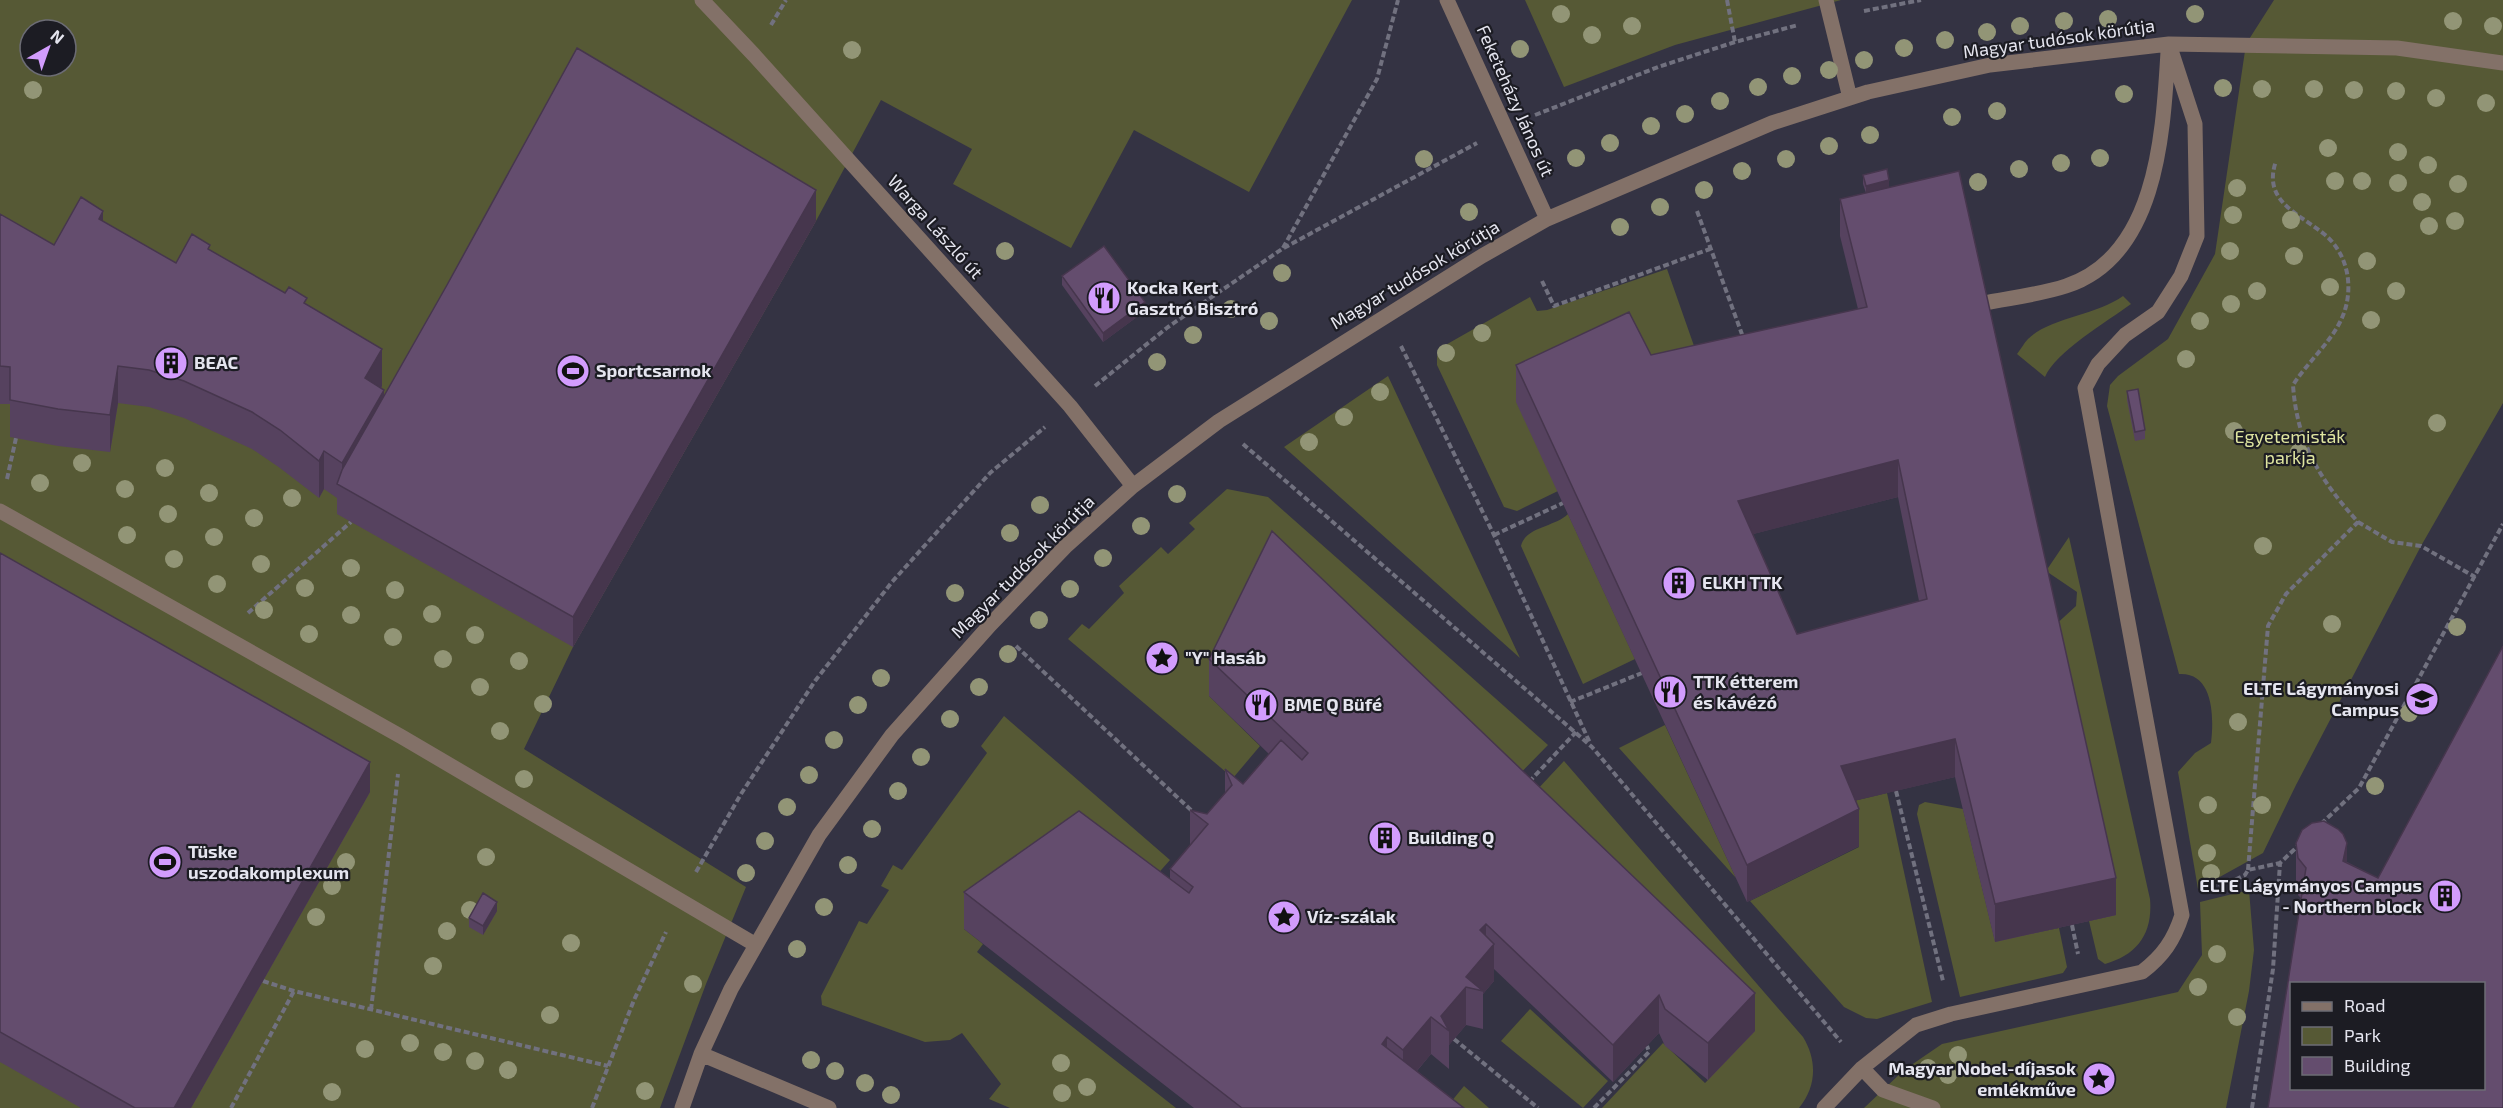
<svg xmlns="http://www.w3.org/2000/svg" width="2503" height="1108" viewBox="0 0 2503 1108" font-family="'Exo 2',sans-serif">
<rect width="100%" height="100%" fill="#343343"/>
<path fill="#565935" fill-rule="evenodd" d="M0 0H1352L1249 192 1134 130 1071 248 953 184 972 149 881 100 816 221 573 647 524 749 746 887 706 984 660 1108H0ZM30 30H66V66H30Z
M1525 0H1841L1675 45 1564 87Z
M2274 0H2503V403L2421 546 2296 785 2263 853 2198 889 2178 772 2195 753 2211 743C2214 718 2214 672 2179 674L2107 406 2110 385 2118 376 2168 339 2215 254 2246 44Z
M1667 269 1706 380 1558 491 1517 511 1504 507 1437 365V357L1442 347 1530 297 1537 311 1547 310Z
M2123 296 2131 304C2108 321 2055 352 2045 377L2017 354C2021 349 2024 343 2028 339 2049 318 2097 315 2123 296Z
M1388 376 1520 658 1284 447Z
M1227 489 1268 497 1548 745 1503 791 1209 696 1260 746 1233 778 1068 639 1082 624 1089 629 1124 593 1119 586 1161 547 1168 554 1195 529 1189 523Z
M1568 514 1635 659 1583 684 1521 546C1525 527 1555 527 1568 514Z
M2069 537 2150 899C2153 934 2137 955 2105 964L2098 959 2089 921 2115 915 2052 628 2076 606 2077 592 2046 571Z
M1004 716 1170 860 1139 895 964 929 983 944 977 952 1176 1108H1010L989 1099 1001 1084 962 1033 950 1040 925 1042 822 1005 821 996 859 921 867 924 889 890 881 886 893 865 902 870 987 753 981 746Z
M1665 725 1736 878 1619 748Z
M1564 761 1803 1037C1817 1060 1817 1086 1799 1108H1602L1663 1043 1705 1083 1708 1080 1521 807Z
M1887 793 1932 1002 1877 1019 1866 1018 1844 1007 1750 901 1859 847 1841 804Z
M1925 802 1963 809 1995 941 2059 928 2067 967 2063 973 1960 997 1917 814 1919 805Z
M2249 890 2254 950 2249 991 2226 1108H1864L1904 1070 1942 1044 2178 992 2202 955 2200 902Z
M1530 1009 1608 1081 1583 1108 1501 1041Z
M1464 1086 1489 1108H1446Z"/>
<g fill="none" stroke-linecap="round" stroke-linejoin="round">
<path stroke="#71717f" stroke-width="4" stroke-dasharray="6 3" stroke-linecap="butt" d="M1727 0 1735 42
M1864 11 1921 0
M771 25 786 0
M1535 115 1658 67 1735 42 1798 25
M1697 211 1743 337
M1283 248 1377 79 1398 0
M1542 281 1554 306 1710 249
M1401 346 1494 535 1590 743
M1095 386 1168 327 1282 249 1477 143
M1243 444 1592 747 1841 1042
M7 479 16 438
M2358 522 2392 542 2421 546 2475 577
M1494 535 1563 503
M248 613 351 522
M1016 646 1192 811
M1570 702 1642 673
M1529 782 1576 732
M1896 791 1943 981
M2321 824 2359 788 2503 524
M2248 870 2268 626 2286 594 2358 522C2320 480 2297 443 2293 385 2307 363 2329 344 2340 322 2355 293 2350 255 2324 234 2298 213 2262 201 2276 161
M696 872 741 794 815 681 892 582 990 473 1045 427
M2211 891 2245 875 2248 870 2280 863
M2072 925 2078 954
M263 981 294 991 608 1066
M371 1010 398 774
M1454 1039 1538 1108
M231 1108 294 991
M592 1108 634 1000 666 932
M1594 1108 1649 1052 1647 1046
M2252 1108 2273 969 2280 863 2298 846"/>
<path stroke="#837168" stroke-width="15" d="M702 0 754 55 1070 406 1133 486
M1447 0 1547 219
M1826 0 1850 98
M1980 304C2008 298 2039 295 2066 286 2158 256 2163 132 2168 52
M0 511 402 737 756 945
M701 1054 829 1108
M1862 1068 1883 1090 1933 1108
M682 1108 701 1054 731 989 819 835 892 735 990 625 1065 547 1133 486 1219 421 1482 256 1547 219 1772 123 1868 92 1990 65 2169 44 2397 48 2503 63
M1824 1108 1862 1068 1916 1025 1951 1014 2142 972C2163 956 2174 940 2182 915L2085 388 2098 364 2125 335 2158 312 2181 276 2197 236 2195 124 2169 44"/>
</g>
<g fill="#929576">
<circle cx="1561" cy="14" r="9"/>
<circle cx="2195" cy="14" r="9"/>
<circle cx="2108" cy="19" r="9"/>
<circle cx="2064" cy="21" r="9"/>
<circle cx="2453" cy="21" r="9"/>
<circle cx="1632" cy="26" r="9"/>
<circle cx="2020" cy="26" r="9"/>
<circle cx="2493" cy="26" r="9"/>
<circle cx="1987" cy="32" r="9"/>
<circle cx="1592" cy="35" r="9"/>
<circle cx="1945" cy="40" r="9"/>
<circle cx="1904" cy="48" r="9"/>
<circle cx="1520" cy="49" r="9"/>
<circle cx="852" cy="50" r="9"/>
<circle cx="1864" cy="60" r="9"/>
<circle cx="1829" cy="70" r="9"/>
<circle cx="1792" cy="76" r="9"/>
<circle cx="1758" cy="87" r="9"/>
<circle cx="2223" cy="88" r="9"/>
<circle cx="2262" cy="89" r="9"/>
<circle cx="2314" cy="89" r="9"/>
<circle cx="33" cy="90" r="9"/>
<circle cx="2354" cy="90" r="9"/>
<circle cx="2396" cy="91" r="9"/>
<circle cx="2124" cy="94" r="9"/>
<circle cx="2436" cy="98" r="9"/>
<circle cx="1720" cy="101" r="9"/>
<circle cx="2486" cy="103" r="9"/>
<circle cx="1997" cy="111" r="9"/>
<circle cx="1685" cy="114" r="9"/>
<circle cx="1952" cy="117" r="9"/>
<circle cx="1651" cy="126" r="9"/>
<circle cx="1870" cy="135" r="9"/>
<circle cx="1610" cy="143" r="9"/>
<circle cx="1829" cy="146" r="9"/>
<circle cx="2328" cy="148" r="9"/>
<circle cx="2398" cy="152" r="9"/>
<circle cx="1576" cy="158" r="9"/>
<circle cx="2100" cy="158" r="9"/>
<circle cx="1424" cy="159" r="9"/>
<circle cx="1786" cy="159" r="9"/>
<circle cx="2061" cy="163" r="9"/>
<circle cx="2428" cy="165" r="9"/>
<circle cx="2019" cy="169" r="9"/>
<circle cx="1742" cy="171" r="9"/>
<circle cx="2335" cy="181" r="9"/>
<circle cx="2362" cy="181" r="9"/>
<circle cx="1978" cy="182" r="9"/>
<circle cx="2398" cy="183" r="9"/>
<circle cx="2458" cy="184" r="9"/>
<circle cx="2237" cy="188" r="9"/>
<circle cx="1704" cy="190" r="9"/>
<circle cx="2422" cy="202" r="9"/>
<circle cx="1660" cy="207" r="9"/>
<circle cx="1469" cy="212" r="9"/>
<circle cx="2233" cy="215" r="9"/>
<circle cx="2291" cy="220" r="9"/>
<circle cx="2455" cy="221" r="9"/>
<circle cx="2429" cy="226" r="9"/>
<circle cx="1620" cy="227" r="9"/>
<circle cx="1005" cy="251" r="9"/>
<circle cx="2230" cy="251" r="9"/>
<circle cx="2294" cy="256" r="9"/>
<circle cx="2367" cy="261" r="9"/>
<circle cx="1282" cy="273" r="9"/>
<circle cx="2330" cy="287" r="9"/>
<circle cx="2257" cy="291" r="9"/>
<circle cx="2396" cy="291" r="9"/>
<circle cx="2231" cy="304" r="9"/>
<circle cx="1231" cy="309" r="9"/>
<circle cx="2371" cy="320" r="9"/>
<circle cx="1269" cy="321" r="9"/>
<circle cx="2200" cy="321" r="9"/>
<circle cx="1482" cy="333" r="9"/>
<circle cx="1193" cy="335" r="9"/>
<circle cx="1446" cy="353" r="9"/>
<circle cx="2186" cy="359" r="9"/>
<circle cx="1157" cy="362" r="9"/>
<circle cx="1380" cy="392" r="9"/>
<circle cx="1344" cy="417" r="9"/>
<circle cx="2437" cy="423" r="9"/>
<circle cx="2234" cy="431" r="9"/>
<circle cx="1309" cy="442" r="9"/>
<circle cx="2299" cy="452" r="9"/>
<circle cx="82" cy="463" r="9"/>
<circle cx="165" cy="468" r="9"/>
<circle cx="40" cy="483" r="9"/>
<circle cx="125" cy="489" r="9"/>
<circle cx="209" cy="493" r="9"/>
<circle cx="1177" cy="494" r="9"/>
<circle cx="292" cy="498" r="9"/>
<circle cx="1040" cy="505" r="9"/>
<circle cx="168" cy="514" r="9"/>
<circle cx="254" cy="518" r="9"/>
<circle cx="1141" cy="526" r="9"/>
<circle cx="1010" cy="533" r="9"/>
<circle cx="127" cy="535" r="9"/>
<circle cx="214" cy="537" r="9"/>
<circle cx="2263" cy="546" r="9"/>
<circle cx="1103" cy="558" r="9"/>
<circle cx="174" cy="559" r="9"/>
<circle cx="261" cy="564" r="9"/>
<circle cx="351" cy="568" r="9"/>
<circle cx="217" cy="584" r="9"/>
<circle cx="305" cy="588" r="9"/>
<circle cx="1070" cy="589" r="9"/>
<circle cx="395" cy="590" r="9"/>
<circle cx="955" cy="593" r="9"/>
<circle cx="264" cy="610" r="9"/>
<circle cx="432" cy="614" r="9"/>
<circle cx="351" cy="615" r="9"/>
<circle cx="1039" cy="620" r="9"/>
<circle cx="2332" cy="624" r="9"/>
<circle cx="2457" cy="627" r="9"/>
<circle cx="309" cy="634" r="9"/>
<circle cx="475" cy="635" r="9"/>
<circle cx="393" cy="637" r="9"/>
<circle cx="1008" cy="654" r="9"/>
<circle cx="443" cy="659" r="9"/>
<circle cx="519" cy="661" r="9"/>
<circle cx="881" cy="678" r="9"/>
<circle cx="480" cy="687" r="9"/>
<circle cx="979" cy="687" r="9"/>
<circle cx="543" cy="704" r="9"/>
<circle cx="858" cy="705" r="9"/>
<circle cx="2409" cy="713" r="9"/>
<circle cx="950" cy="719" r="9"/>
<circle cx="2238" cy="722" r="9"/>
<circle cx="500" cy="731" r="9"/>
<circle cx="834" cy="740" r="9"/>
<circle cx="921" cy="757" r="9"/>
<circle cx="809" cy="775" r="9"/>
<circle cx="524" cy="779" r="9"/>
<circle cx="2375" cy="786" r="9"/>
<circle cx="898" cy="791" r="9"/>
<circle cx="2208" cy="805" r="9"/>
<circle cx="2262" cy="805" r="9"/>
<circle cx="787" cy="807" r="9"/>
<circle cx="872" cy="829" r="9"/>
<circle cx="765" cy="841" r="9"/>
<circle cx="2207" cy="853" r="9"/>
<circle cx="486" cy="857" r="9"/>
<circle cx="346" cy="862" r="9"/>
<circle cx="848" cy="865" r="9"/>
<circle cx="746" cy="873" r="9"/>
<circle cx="2211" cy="873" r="9"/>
<circle cx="332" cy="886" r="9"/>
<circle cx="824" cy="907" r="9"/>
<circle cx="470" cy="910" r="9"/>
<circle cx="316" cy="917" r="9"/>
<circle cx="447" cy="931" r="9"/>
<circle cx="571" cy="943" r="9"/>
<circle cx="797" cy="949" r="9"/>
<circle cx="2217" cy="954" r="9"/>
<circle cx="433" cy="966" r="9"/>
<circle cx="693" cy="984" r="9"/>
<circle cx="2198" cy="987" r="9"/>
<circle cx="550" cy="1015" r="9"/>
<circle cx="2237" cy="1017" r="9"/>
<circle cx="410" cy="1043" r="9"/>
<circle cx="365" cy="1049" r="9"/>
<circle cx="443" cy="1052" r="9"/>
<circle cx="1958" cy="1055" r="9"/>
<circle cx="811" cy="1060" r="9"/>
<circle cx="475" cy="1061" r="9"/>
<circle cx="1061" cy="1063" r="9"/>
<circle cx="1928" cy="1068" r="9"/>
<circle cx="508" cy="1070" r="9"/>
<circle cx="835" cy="1071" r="9"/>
<circle cx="1948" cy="1075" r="9"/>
<circle cx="865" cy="1083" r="9"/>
<circle cx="1087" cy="1087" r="9"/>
<circle cx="645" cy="1091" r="9"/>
<circle cx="332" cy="1092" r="9"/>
<circle cx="1062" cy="1093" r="9"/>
<circle cx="891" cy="1095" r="9"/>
</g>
<path fill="#56425f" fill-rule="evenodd" d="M1863 175 1889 187 2116 915 1995 942 1955 777 1856 800 1859 846 1747 902 1516 402V365L1651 355 1858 309 1840 236V199L1866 193 1863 184ZM1898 497 1919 601 1797 634 1753 534Z
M0 214 54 245 103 221 176 263 210 250 307 305 382 386 381 388 384 395 816 221 573 647 337 514V498L324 489 319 498 280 468 252 449 184 418 149 407 118 403 110 452 58 446 10 437V404H0Z
M1062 276 1145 311 1103 342 1062 285Z
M2127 391 2145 430V439L2135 441 2127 400Z
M0 553 370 792 191 1108H81L0 1062Z
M1209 659 1755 1031 1708 1080 1665 1046 1659 1033 1613 1082 1494 969V981L1483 994V1029L1466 1025 1449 1045V1069L1431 1054 1417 1071 1464 1108H1194L964 929V892L1170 879V869L1190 845V810L1207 814 1225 793V769L1243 784 1269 754 1209 696Z
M2296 843 2347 862 2378 878 2503 1108 2298 895 2296 880Z
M497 911 483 935 469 927V918Z"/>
<path fill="#46364d" d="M1889 180V190L1866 195V186Z
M816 190V221L573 647V617Z
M103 211V248L99 219Z
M1145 302V311L1103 342V333Z
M382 349V386L365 415V378Z
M118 366V403L110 452V415Z
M384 390V427L342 486V463Z
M324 451V489L319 498V461Z
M1898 460V497L1738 538V501Z
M1955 739V777L1841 804V766Z
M370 762V792L191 1108H174Z
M1859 809V846L1747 902V865Z
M2347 843V880L2343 861Z
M2116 878V915L1995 942V904Z
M497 902V911L483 935V926Z
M1486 924V953L1494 944V981L1483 994V991L1466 987V1025L1449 1045V1031L1441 1016 1466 977 1480 930Z
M1755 993V1031L1708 1080V1043Z
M1659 995V1033L1613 1082V1045Z
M1431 1017V1054L1403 1087V1050Z
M1387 1037V1074L1382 1044Z"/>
<path fill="#644d6e" stroke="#46364d" stroke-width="1.5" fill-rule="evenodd" d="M577 48 816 190 573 617 337 484 342 470 447 285Z
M1887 169 1889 180 1866 186 1863 175Z
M1959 171 2116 878 1995 904 1955 739 1841 766 1859 809 1747 865 1516 365 1629 312 1651 355 1867 307 1840 199ZM1898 460 1927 599 1797 634 1738 501Z
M81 197 103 211 99 219 176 263 192 234 210 245 208 249 285 293 289 287 307 298 304 303 382 349 365 378 384 390 342 463 324 451 319 461 280 430 252 412 184 381 149 370 118 366 110 415 58 409 10 400V367L0 366V214L54 245Z
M1104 246 1145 302 1103 333 1062 276Z
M2138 389 2145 430 2135 432 2127 391Z
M1272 531 1755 993 1708 1043 1665 1009 1659 995 1613 1045 1486 924 1480 930 1494 944 1466 977 1483 991 1466 987 1441 1016 1449 1031 1431 1017 1403 1050 1387 1037 1382 1044 1464 1108H1242L964 892 1079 811 1189 893 1193 887 1170 869 1208 824 1190 810 1207 814 1232 785 1225 769 1243 784 1281 740 1302 760 1308 753 1209 659Z
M0 553 370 762 174 1108H135L0 1032Z
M2503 646V1108H2268L2306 868 2298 858 2296 843 2302 830 2312 823 2324 821 2338 829 2343 834 2347 843 2343 861 2378 878ZM2292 984H2484V1089H2292Z
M483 893 497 902 483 926 469 918Z"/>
<defs>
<symbol id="restaurant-disc" viewBox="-11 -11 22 22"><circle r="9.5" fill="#d29cfd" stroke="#1c1c23"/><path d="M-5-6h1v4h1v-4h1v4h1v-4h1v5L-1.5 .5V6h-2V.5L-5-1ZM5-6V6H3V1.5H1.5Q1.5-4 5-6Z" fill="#111"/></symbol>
<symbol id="building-disc" viewBox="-11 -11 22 22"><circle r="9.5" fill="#d29cfd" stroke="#1c1c23"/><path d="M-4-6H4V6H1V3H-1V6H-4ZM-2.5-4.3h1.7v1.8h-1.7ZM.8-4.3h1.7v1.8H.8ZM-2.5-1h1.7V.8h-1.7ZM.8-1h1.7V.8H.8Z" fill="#111"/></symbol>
<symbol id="stadium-disc" viewBox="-11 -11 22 22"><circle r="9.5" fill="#d29cfd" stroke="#1c1c23"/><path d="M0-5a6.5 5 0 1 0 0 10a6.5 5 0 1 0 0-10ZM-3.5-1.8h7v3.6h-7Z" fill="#111"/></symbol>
<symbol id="sight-disc" viewBox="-11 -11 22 22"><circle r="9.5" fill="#d29cfd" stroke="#1c1c23"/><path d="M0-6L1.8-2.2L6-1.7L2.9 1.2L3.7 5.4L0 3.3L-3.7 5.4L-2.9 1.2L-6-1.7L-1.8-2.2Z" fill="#111"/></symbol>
<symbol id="university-disc" viewBox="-11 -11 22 22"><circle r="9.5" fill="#d29cfd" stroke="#1c1c23"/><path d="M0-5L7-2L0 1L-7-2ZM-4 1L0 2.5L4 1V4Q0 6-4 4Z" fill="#111"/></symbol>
</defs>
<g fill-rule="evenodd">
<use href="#restaurant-disc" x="1085" y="279" width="38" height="38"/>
<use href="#building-disc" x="152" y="344" width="38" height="38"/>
<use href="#stadium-disc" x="554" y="352" width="38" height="38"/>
<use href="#building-disc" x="1660" y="564" width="38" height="38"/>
<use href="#sight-disc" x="1143" y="639" width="38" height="38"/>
<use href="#restaurant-disc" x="1651" y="673" width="38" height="38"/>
<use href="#university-disc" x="2403" y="680" width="38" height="38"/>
<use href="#restaurant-disc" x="1242" y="686" width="38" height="38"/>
<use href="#building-disc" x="1366" y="819" width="38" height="38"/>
<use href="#stadium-disc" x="146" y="843" width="38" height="38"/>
<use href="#building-disc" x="2426" y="877" width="38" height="38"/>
<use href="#sight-disc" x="1265" y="898" width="38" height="38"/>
<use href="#sight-disc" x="2080" y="1060" width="38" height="38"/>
</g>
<g text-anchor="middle" stroke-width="4.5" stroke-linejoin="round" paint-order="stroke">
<g font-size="18" fill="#e5e5ef" stroke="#1c1c23">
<text transform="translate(2059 39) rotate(-8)" y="6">Magyar tudósok körútja</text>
<text transform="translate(1515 101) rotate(66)" y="6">Feketeházy János út</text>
<text transform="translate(935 227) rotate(48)" y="6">Warga László út</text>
<text transform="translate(1415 275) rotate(-31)" y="6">Magyar tudósok körútja</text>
<text transform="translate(1023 567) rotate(-45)" y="6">Magyar tudósok körútja</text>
</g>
<g font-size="18" font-weight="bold" fill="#e5e5ef" stroke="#1c1c23" text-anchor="start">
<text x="1127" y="294">Kocka Kert<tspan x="1127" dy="21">Gasztró Bisztró</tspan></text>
<text x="194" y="369">BEAC</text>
<text x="596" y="377">Sportcsarnok</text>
<text x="1702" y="589">ELKH TTK</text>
<text x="1185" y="664">"Y" Hasáb</text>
<text x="1693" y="688">TTK étterem<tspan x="1693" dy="21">és kávézó</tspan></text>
<text x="2399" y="695" text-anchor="end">ELTE Lágymányosi<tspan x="2399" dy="21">Campus</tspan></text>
<text x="1284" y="711">BME Q Büfé</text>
<text x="1408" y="844">Building Q</text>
<text x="188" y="858">Tüske<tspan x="188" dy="21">uszodakomplexum</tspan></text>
<text x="2422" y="892" text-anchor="end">ELTE Lágymányos Campus<tspan x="2422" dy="21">- Northern block</tspan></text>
<text x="1307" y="923">Víz-szálak</text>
<text x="2076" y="1075" text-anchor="end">Magyar Nobel-díjasok<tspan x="2076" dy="21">emlékműve</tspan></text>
</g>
<g font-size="18" fill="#dfe5a0" stroke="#1c1c23">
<text x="2290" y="443">Egyetemisták<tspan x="2290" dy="21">parkja</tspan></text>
</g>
</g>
<rect x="2290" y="982" width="195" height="108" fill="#1c1c23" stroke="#6c6c75" stroke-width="1.5"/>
<rect x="2302" y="1002" width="30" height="9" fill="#837168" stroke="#6c6c75" stroke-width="1.5"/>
<text x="2344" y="1012" font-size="18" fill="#e5e5ef">Road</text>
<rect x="2302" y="1027" width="30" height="18" fill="#565935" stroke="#6c6c75" stroke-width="1.5"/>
<text x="2344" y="1042" font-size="18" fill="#e5e5ef">Park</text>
<rect x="2302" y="1057" width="30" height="18" fill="#644d6e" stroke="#6c6c75" stroke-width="1.5"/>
<text x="2344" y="1072" font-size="18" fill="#e5e5ef">Building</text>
<g transform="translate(48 48) rotate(40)"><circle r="28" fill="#1c1c23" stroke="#6c6c75" stroke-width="1.5"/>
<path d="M0-4.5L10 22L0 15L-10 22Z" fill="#d29cfd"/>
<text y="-9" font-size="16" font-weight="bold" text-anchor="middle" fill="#e5e5ef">N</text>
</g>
</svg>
